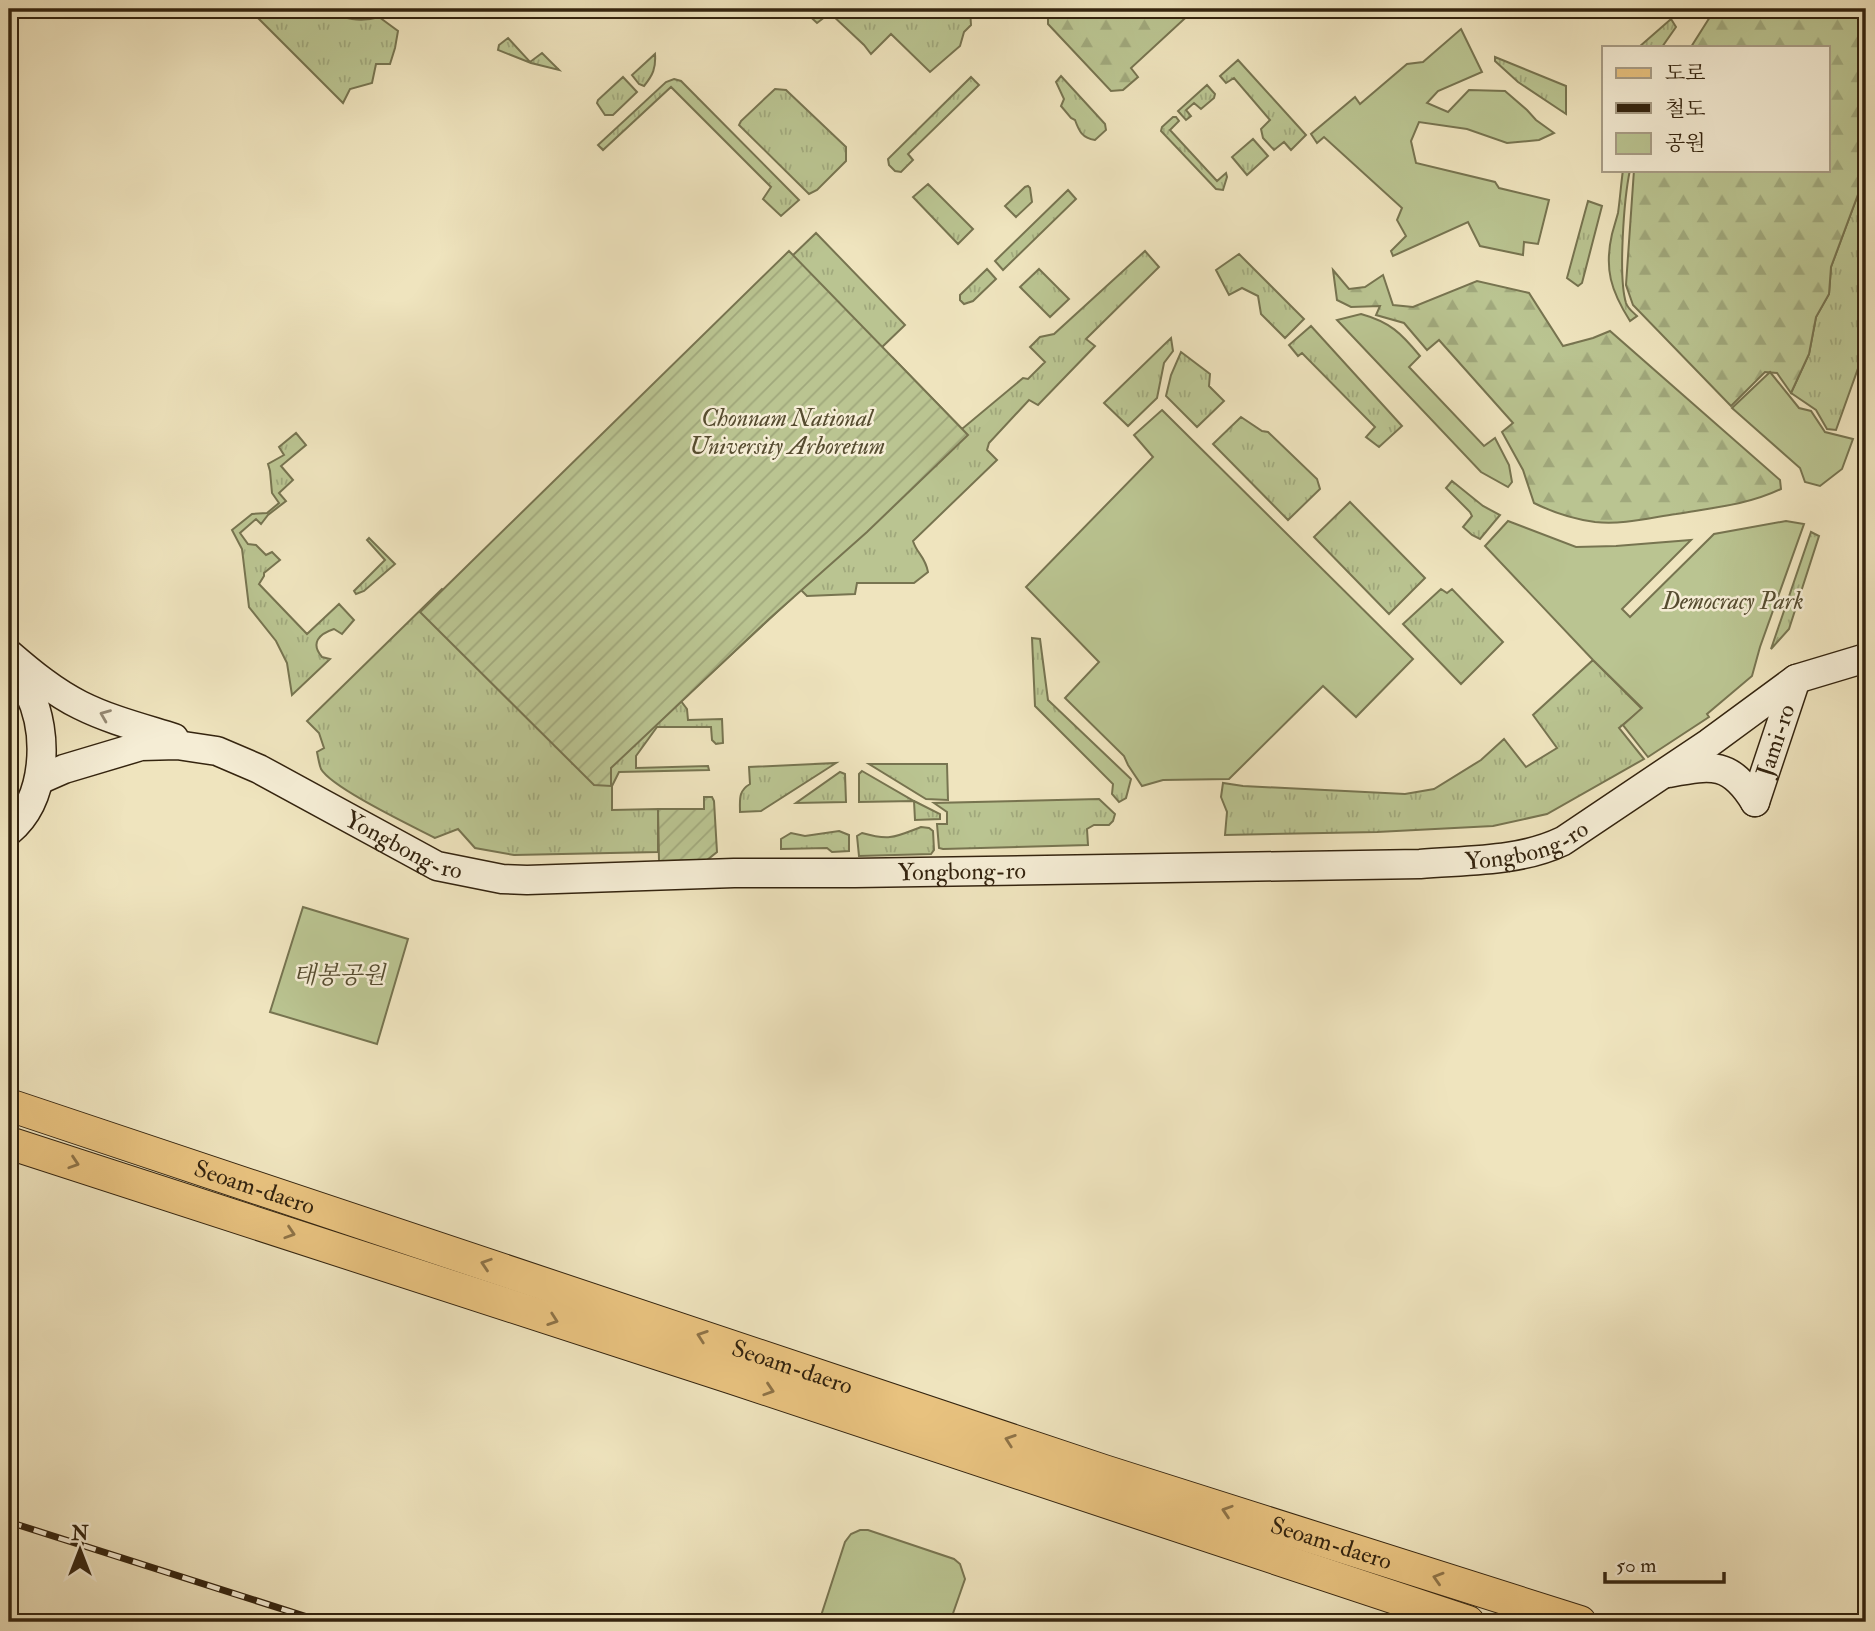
<svg xmlns="http://www.w3.org/2000/svg" width="1875" height="1631" viewBox="0 0 1875 1631" font-family="'IM FELL Double Pica','Noto Serif KR',serif">
<defs>
<pattern id="grass-tufts" width="24" height="20" patternUnits="userSpaceOnUse" patternTransform="scale(1.75)"><rect width="24" height="20" fill="#bac491"/><path d="M3 7l-1-3M5 7V3M7 7l1-3M15 17l-1-3M17 17v-4M19 17l1-3" fill="none" stroke="#a0a87c"/></pattern>
<pattern id="forest-firs" width="22" height="20" patternUnits="userSpaceOnUse" patternTransform="scale(1.75)"><rect width="22" height="20" fill="#bac491"/><path d="M5 1l3.5 6h-7zM16 11l3.5 6h-7z" fill="#a0a87c"/></pattern>
<pattern id="garden-furrows" width="10" height="10" patternUnits="userSpaceOnUse" patternTransform="scale(1.75)"><rect width="10" height="10" fill="#bac491"/><path d="M-1 1l2-2M0 10L10 0M9 11l2-2" fill="none" stroke="#a0a87c"/></pattern>
</defs>
<rect width="100%" height="100%" fill="#efe4be"/>
<filter id="stains"><feTurbulence type="fractalNoise" baseFrequency=".00286" numOctaves="4"/><feColorMatrix values="0 0 0 0 .2 0 0 0 0 .09 0 0 0 0 .02 0 0 0 .5 -.17"/></filter>
<radialGradient id="worn" r=".72"><stop offset=".6" stop-color="#630" stop-opacity="0"/><stop offset="1" stop-color="#630" stop-opacity=".3"/></radialGradient>
<path fill="url(#grass-tufts)" stroke="#777450" stroke-width="2" d="M249 9H326C345 19 359 23 379 17L398 31 395 48 390 64H376L372 83 350 89 343 103Z
M802 9H970L971 25 964 32 960 46 930 72 891 34 871 54 864 45 830 13 817 23Z
M1671 19 1676 27 1662 47H1639Z
M508 38 530 62 542 53 559 70 531 63 498 50 499 45Z
M655 54C656 68 653 75 644 86L639 84 632 75Z
M1495 57 1566 86V114L1518 82 1495 61Z
M1238 60 1306 135 1291 150 1284 142 1274 150 1263 138 1261 129 1270 120 1234 78 1226 83 1220 76Z
M1061 76 1105 124 1106 130 1095 140C1082 138 1079 131 1075 120L1071 118 1061 106 1064 99 1056 82Z
M623 77 637 92 613 115H605L597 103 598 100Z
M971 77 979 85 908 154 913 160 901 172 895 171 889 165 888 159Z
M674 79 681 81 799 200 781 216 763 199 771 187 671 87 603 150 598 145 666 82Z
M1207 85 1215 94 1214 98 1201 109 1194 103 1186 110 1191 116 1186 120 1178 111Z
M775 89 786 90 846 147V161L817 190 809 194 739 125 741 121Z
M1173 117H1176L1179 121 1170 130 1217 181 1226 173 1227 177 1223 190 1216 189 1161 131 1162 127Z
M1253 139 1268 156 1247 175 1232 157Z
M1623 170H1630C1624 198 1618 277 1626 303 1628 309 1633 312 1637 316L1630 321C1611 291 1604 269 1612 234 1614 227 1616 220 1618 213 1620 199 1621 184 1623 170Z
M1866 173V346L1836 430 1827 429 1816 410 1791 393 1809 354 1816 317 1829 294 1831 267Z
M928 184 973 229 958 244 913 197Z
M1028 186 1030 188 1032 202 1016 217 1005 206 1025 187Z
M1068 190 1076 199 1003 270 995 261Z
M1588 201 1602 206 1582 283 1578 286 1567 278Z
M816 233 905 325 880 349 790 258Z
M1145 251 1159 267 1086 339 1095 346 1038 405 1029 400 989 443 987 450 997 460 913 541C917 554 925 556 928 572L914 583H857L855 594 807 596 801 590 893 358 962 429 1023 378 1028 379 1045 362 1030 347 1040 337 1054 334Z
M1239 254 1304 319 1285 338 1261 314 1258 296 1242 288 1229 295 1216 270Z
M987 269 996 279 973 301 964 304 960 300V295Z
M1039 269 1069 299 1050 317 1020 287Z
M1311 326 1402 426 1379 447 1366 437 1375 427 1302 353 1298 356 1289 345Z
M1171 338 1173 351 1164 363 1157 398 1128 426 1104 403Z
M1181 352 1210 374 1209 386 1224 401 1197 427 1166 396 1171 375Z
M1241 417 1262 431 1268 432 1317 479 1320 489 1288 520 1213 444Z
M296 433 306 445 281 466 293 480 279 493 286 501 268 515 261 524 256 519 240 533 248 544 256 545 266 555 272 552 280 560 264 573V576L259 584 307 634 339 604 354 620 342 634 334 629C319 634 310 643 322 657L330 659 292 695 287 663 276 641 249 607 242 549 232 530 252 514 267 513 279 503 272 493 270 471 268 464 284 455 279 447Z
M1452 481 1483 506 1500 515 1480 539 1472 535 1463 527 1472 516 1470 512 1446 488Z
M1350 502 1425 578 1389 614 1314 537Z
M1811 532 1819 536 1789 629 1771 649Z
M369 538 395 564 364 591 356 594 354 591 385 560 367 540Z
M442 589 665 716 671 709 587 623 791 599 681 701 687 709 688 720 722 719 723 743 716 744 712 740 711 727H657L636 756V768L708 766 709 770 619 772 612 786V810L658 809V852L514 855 475 848 458 829 435 838C412 826 332 788 321 769 319 764 318 757 317 752L324 748 319 733 307 721Z
M1441 589 1447 593 1452 589 1503 642 1461 684 1403 624Z
M1032 638 1040 639 1048 700 1131 779 1126 798 1119 802 1112 794 1113 784 1035 706Z
M1593 660 1642 709 1619 728 1644 759 1547 814 1493 826 1377 832 1225 835 1227 812 1221 797 1223 783 1243 786 1405 794 1434 789 1481 760 1504 739 1526 767 1557 748 1533 715Z
M836 763 761 811 740 812C740 800 738 791 750 784L749 767Z
M869 764H947L948 800 926 799Z
M862 771 914 801 940 814V819L915 820 914 801 859 802V774Z
M840 772 845 774 846 802 796 803Z
M1099 799 1115 814 1113 821 1109 825H1094L1087 829 1088 845 943 849 939 848 937 824H947V812L934 803Z
M921 827 929 828 933 831 934 850 931 854 859 856 857 836 862 833C890 841 895 837 921 827Z
M839 831 849 835V851L832 852 827 848 781 849V839L791 833 805 836Z"/>
<path fill="url(#forest-firs)" stroke="#777450" stroke-width="2" d="M1048 9H1195L1131 68 1138 77 1123 90 1111 91 1048 24Z
M1715 9H1866V173L1831 267 1829 294 1816 317 1809 354 1791 393 1777 373 1765 372 1731 406 1633 305 1626 285 1634 170H1828V47H1691Z
M1333 270 1349 289 1365 287 1383 275 1393 305 1413 307 1477 281 1529 293 1563 346 1593 338 1610 331 1780 480 1781 489C1748 505 1711 508 1676 514 1649 518 1622 525 1595 522 1573 519 1554 513 1534 503L1523 470 1502 432 1513 423 1439 340 1427 350 1404 323 1376 315 1380 306 1351 307 1337 300Z"/>
<path fill="#bac491" stroke="#777450" stroke-width="2" d="M1461 29 1482 72 1438 91 1427 103 1448 112 1469 90 1505 91 1527 110 1536 120 1554 133 1539 140 1507 143 1467 129 1419 122 1411 141 1416 163 1495 182 1499 188 1549 200 1538 244 1524 242 1523 255 1480 246 1468 222 1393 256 1391 251 1406 236 1397 220 1402 208 1324 137 1317 143 1311 134 1355 97 1360 104 1407 64 1423 62Z
M1361 314C1390 322 1401 333 1420 356L1409 367 1484 446 1495 438 1509 465 1512 482 1508 487 1481 472 1337 320Z
M1770 372 1799 408 1811 411 1825 432 1853 439 1842 469 1820 486 1805 482 1800 468 1732 408Z
M1162 410 1413 659 1356 717 1323 686 1229 779 1163 780 1142 786 1128 765 1124 756 1065 698 1099 662 1026 587 1153 457 1134 435Z
M1508 521 1576 547 1616 546 1691 540 1622 609 1630 617 1714 534 1786 521 1804 524 1760 647 1752 676 1707 714 1709 717 1648 757 1623 725 1642 708 1593 660 1485 546Z
M303 907 408 939 377 1044 270 1012Z
M860 1530H868L954 1559 960 1564 965 1579 950 1622H819L845 1542 851 1534Z"/>
<path fill="url(#garden-furrows)" stroke="#777450" stroke-width="2" d="M789 251 968 435 867 532 769 619 611 768V786L594 785 420 612Z
M704 797H712L714 801 717 852 707 860 659 861 658 809H704Z"/>
<g fill="none" stroke-linecap="round" stroke-linejoin="round">
<defs>
<g id="secondary">
<path d="M9 654C31 673 54 692 80 705 110 720 142 728 174 738"/>
<path d="M1668 773C1712 765 1730 761 1755 802"/>
<path id="s1" d="M39 780 64 769 141 746 177 745 217 751 259 769 437 866 502 879 527 880 734 873H855L1420 864C1468 860 1519 862 1563 841L1709 743 1796 679 1866 658"/>
<path id="s2" d="M1755 802 1796 679"/>
<path d="M9 831C47 799 49 734 29 692 26 683 20 676 14 668"/>
</g>
<g id="primary">
<path id="s3" d="M9 1105 1104 1471 1580 1622"/>
<path d="M9 1143 733 1378 1468 1622"/>
</g>
</defs>
<use href="#secondary" stroke="#34240f" stroke-width="31"/>
<use href="#primary" stroke="#34240f" stroke-width="34"/>
<use href="#secondary" stroke="#f5edd5" stroke-width="28"/>
<use href="#primary" stroke="#e8c27f" stroke-width="32"/>
<defs>
<path id="rail" d="M9 1522 323 1622"/>
</defs>
<use href="#rail" stroke="#34240f" stroke-width="7"/>
<use href="#rail" stroke="#f5edd5" stroke-width="4.5" stroke-dasharray="13" stroke-linecap="butt"/>
</g>
<defs><path id="oneway-chevron" d="M-2-3.5L2.5 0L-2 3.5" fill="none" stroke-width="1.6" stroke-linecap="round" stroke-linejoin="round" transform="scale(1.75)"/></defs>
<use stroke="#948872" href="#oneway-chevron" transform="translate(105 715) rotate(-158)"/>
<g stroke="#8e7347">
<use href="#oneway-chevron" transform="translate(74 1163) rotate(18)"/>
<use href="#oneway-chevron" transform="translate(290 1233) rotate(18)"/>
<use href="#oneway-chevron" transform="translate(486 1264) rotate(-162)"/>
<use href="#oneway-chevron" transform="translate(553 1320) rotate(19)"/>
<use href="#oneway-chevron" transform="translate(702 1336) rotate(-161)"/>
<use href="#oneway-chevron" transform="translate(769 1390) rotate(18)"/>
<use href="#oneway-chevron" transform="translate(1010 1440) rotate(-161)"/>
<use href="#oneway-chevron" transform="translate(1227 1511) rotate(-162)"/>
<use href="#oneway-chevron" transform="translate(1438 1578) rotate(-163)"/>
</g>
<g text-anchor="middle" stroke-width="5" stroke-linejoin="round" paint-order="stroke">
<g font-size="24" font-style="italic" fill="#564c30" stroke="#f5edd5">
<text x="787" y="426">Chonnam National<tspan x="787" dy="28">University Arboretum</tspan></text>
<text x="1733" y="609">Democracy Park</text>
<text x="339" y="983">태봉공원</text>
</g>
<g font-size="24" fill="#34240f" stroke="#f5edd5">
<text dy="8" stroke="none"><textPath href="#s2" startOffset="65">Jami-ro</textPath></text>
<text dy="8" stroke="none"><textPath href="#s1" startOffset="1526">Yongbong-ro</textPath></text>
<text dy="8" stroke="none"><textPath href="#s1" startOffset="394">Yongbong-ro</textPath></text>
<text dy="8" stroke="none"><textPath href="#s1" startOffset="959">Yongbong-ro</textPath></text>
<text dy="8" stroke="none"><textPath href="#s3" startOffset="259">Seoam-daero</textPath></text>
<text dy="8" stroke="none"><textPath href="#s3" startOffset="826">Seoam-daero</textPath></text>
<text dy="8" stroke="none"><textPath href="#s3" startOffset="1393">Seoam-daero</textPath></text>
</g>
</g>
<rect width="1875" height="1631" fill="none" stroke="#efe4be" stroke-width="35"/>
<rect x="10" y="10" width="1854" height="1610" fill="none" stroke="#34240f" stroke-width="3.5"/>
<rect x="18" y="18" width="1840" height="1596" fill="none" stroke="#34240f" stroke-width="2"/>
<rect x="1602" y="46" width="228" height="126" fill="#f5edd5" stroke="#a89d86" stroke-width="2"/>
<rect x="1616" y="68" width="35" height="10" fill="#e8c27f" stroke="#a89d86" stroke-width="2"/>
<text x="1665" y="80" font-size="21" fill="#34240f">도로</text>
<rect x="1616" y="103" width="35" height="10" fill="#34240f" stroke="#a89d86" stroke-width="2"/>
<text x="1665" y="116" font-size="21" fill="#34240f">철도</text>
<rect x="1616" y="133" width="35" height="21" fill="#bac491" stroke="#a89d86" stroke-width="2"/>
<text x="1665" y="150" font-size="21" fill="#34240f">공원</text>
<g transform="translate(80 1550)" stroke="#f5edd5" stroke-width="5" paint-order="stroke">
<path d="M0-5L12 26L0 18L-12 26Z" fill="#34240f"/>
<text y="-10" font-size="19" font-weight="bold" text-anchor="middle" fill="#34240f">N</text>
</g>
<path d="M1605 1572v10h119v-10" fill="none" stroke="#34240f" stroke-width="3.5"/>
<text x="1616" y="1572" font-size="21" fill="#34240f" stroke="#f5edd5" stroke-width="5" paint-order="stroke">50 m</text>
<rect width="100%" height="100%" filter="url(#stains)"/>
<rect width="100%" height="100%" fill="url(#worn)"/>
</svg>
